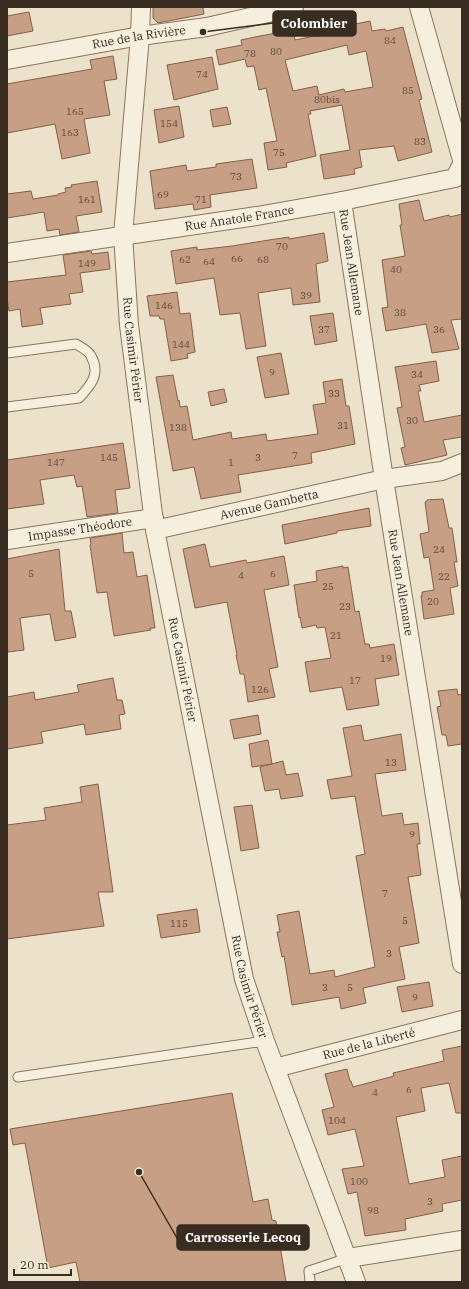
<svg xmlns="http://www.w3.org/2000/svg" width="469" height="1289" viewBox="0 0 469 1289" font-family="'IBM Plex Serif',serif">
<rect width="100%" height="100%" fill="#ece2cb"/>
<path fill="#c79f84" stroke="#855f48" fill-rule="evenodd" d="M153 7H203L204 14 158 23 153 18Z
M29 12 33 31 7 36V16Z
M370 21 372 31 385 29 386 31 403 27 422 99 419 100 432 152 398 161 394 146 359 150 362 167 354 169 355 174 324 179 320 155 350 150 342 105 310 111 311 114H308L316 156 286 163 287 167 268 170 264 143 277 141 266 88 259 90 254 66 247 67 245 59 219 65 216 50 242 45 241 40 260 36 293 30 295 40 333 32 332 29ZM347 45 349 55 366 51 373 87 345 92 344 89 319 95 317 86 293 91 285 60Z
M113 56 117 79 104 81 110 115 84 119 90 153 62 159 55 124 7 133V84L92 69 90 60Z
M212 57 218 89 174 100 167 65Z
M179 106 184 137 159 143 154 110Z
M227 107 231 124 213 127 210 110Z
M252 159 257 188 210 195 211 207 194 210 193 204 155 209 150 171 186 165 187 171 216 167V164Z
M97 181 102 212 76 216 79 232 60 235 59 229 47 231 44 212 7 218V194L31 191 33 199 58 195V194L66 192 65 188 72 187 71 185Z
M419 200 424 221 449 215 450 217 462 214V319L451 320 459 349 432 353 426 324 386 331 382 308 388 307 382 260 405 256 400 225H402L399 204Z
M324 233 328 261 316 264 320 302 293 305 291 288 258 293 266 346 246 349 240 313 220 315 214 278 176 284 171 251 197 247V250L232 246 269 240 289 237V239Z
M91 251 92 254 108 252 110 269 80 273 83 292 69 294 71 304 40 308 43 324 22 327 20 309 9 311 7 299V282L66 275 63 255Z
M177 292 180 314 190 313 195 352 187 354 188 358 171 361 164 319H160L159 316H150L147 296Z
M333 313 337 341 315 345 310 316Z
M281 353 289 394 265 398 257 357Z
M436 361 439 381 419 385 421 391H418L424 422 462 415V437L443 440 447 455 405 465 401 448 405 447 397 408 402 407 395 367Z
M173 375 178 401 179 400 180 407 187 406 193 440 231 432 232 439 266 434 267 441 318 434 313 405 326 403 323 382 342 379 346 406H349L355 444 311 453 312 463 238 475 241 492 201 499 194 467 173 471 156 377Z
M224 389 227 402 211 406 208 392Z
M123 443 130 488 115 490 118 513 87 517 82 486 77 487 74 475 40 480 44 504 7 509V460Z
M443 499 449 528H452L457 562H454L458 586 450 588 454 614 424 619 421 596 422 595V592L434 590 429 557 424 558 420 534 429 532 425 502 427 501V500Z
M369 508 371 526 337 531V533L285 544 282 525Z
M122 533 124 553 133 552 137 577 147 575 155 628H150L151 630 114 636 107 592 97 593 90 545 91 544 90 538Z
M205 544 210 567 246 560 247 563 284 556 289 585 264 590 278 667 269 669 275 697 248 702 244 674H240L236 655H237L227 602 195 608 183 549Z
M59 549 65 611H71L76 637 55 641 50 614 20 618 24 650 8 652 7 644V559Z
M343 566V568L348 567 355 612 359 611 365 644H369L370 648 394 644 399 675 375 679 379 705 347 710 342 687 310 692 305 662 331 658 325 627 317 628 316 625 302 628 300 617 299 618 294 585 317 581 316 571Z
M113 678 117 700H122L125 714 119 715 121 729 86 735 84 724 41 732 43 743 7 749V697L34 692 35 700 79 692 77 685Z
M457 689 458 695 462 694V744L448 746 446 735H442L437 707 441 706 438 691Z
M258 715 261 734 234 739 230 720Z
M361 725 364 741 401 734 406 770 375 774 382 816 402 813 404 825 418 823 420 844H417L421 875 408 877 419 943 399 947 405 979 363 988 366 1003 341 1009 339 997 292 1005 284 956 282 957 277 932H280L277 915 299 911 310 974 334 970 335 977 375 967 356 856 365 854 355 796 331 799 327 780 352 776 343 728Z
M268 740 272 764 252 767 249 744Z
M283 761 286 775 298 773 303 796 281 799 279 789 265 791 260 767Z
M98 784 113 892H98L104 926 7 939V825L46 820 44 808 82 802 80 787Z
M252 805 259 848 241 851 234 807Z
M197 909 200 932 161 938 157 915Z
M429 982 433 1006 402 1012 397 987Z
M462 1046V1113H456L449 1083 421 1088 425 1111 396 1117 409 1184 445 1177 442 1160 462 1156V1200L442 1204 443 1211 405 1219 406 1230 365 1236 357 1192 348 1194 342 1169 364 1166 355 1129 328 1135 322 1110 334 1107 325 1074 347 1069 350 1081H351L353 1087 394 1076 393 1073 444 1061 442 1050Z
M232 1093 253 1202 268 1199 272 1220 276 1221 286 1282H80L76 1262 48 1268 25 1143 13 1145 10 1129Z"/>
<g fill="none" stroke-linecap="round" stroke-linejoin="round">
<defs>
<path id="service" d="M7 353 76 344C81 347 89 351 91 356 101 374 91 385 79 398L7 407
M18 1077 265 1041
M310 1282 309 1271 348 1258"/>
<g id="minor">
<path id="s1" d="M141 7 140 36 123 235 129 325 155 530 244 979 265 1041 356 1282"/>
<path d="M419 7 462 160"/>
<path id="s2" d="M7 60 140 36 207 27 294 7"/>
<path id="s3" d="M342 201 384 479 462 964"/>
<path id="s4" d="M7 253 257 216 342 201 455 178 462 164"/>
<path id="s5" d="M155 530 384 479 442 471 462 463"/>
<path id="s6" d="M7 540 154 518"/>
<path id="s7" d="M275 1068 462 1020"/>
<path d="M348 1258 462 1240"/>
</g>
</defs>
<use href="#service" stroke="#887560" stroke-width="11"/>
<use href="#minor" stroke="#887560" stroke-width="20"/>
<use href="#service" stroke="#f7efde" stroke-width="9"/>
<use href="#minor" stroke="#f7efde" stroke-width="18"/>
</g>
<g text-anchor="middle" stroke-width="3" stroke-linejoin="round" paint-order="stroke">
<g font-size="10" fill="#5c4a3a">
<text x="390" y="44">84</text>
<text x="276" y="55">80</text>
<text x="250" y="57">78</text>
<text x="202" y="78">74</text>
<text x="408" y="94">85</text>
<text x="327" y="103">80bis</text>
<text x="75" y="115">165</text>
<text x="169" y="127">154</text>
<text x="70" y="136">163</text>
<text x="420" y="145">83</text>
<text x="279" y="156">75</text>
<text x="236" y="180">73</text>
<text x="163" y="198">69</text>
<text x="87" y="203">161</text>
<text x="201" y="203">71</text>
<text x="282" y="250">70</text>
<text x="237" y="262">66</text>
<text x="185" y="263">62</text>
<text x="263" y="263">68</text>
<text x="209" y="265">64</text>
<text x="87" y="267">149</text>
<text x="396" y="273">40</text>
<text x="306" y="299">39</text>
<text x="164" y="309">146</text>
<text x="400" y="316">38</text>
<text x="324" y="333">37</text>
<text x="439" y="333">36</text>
<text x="181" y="348">144</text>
<text x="272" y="376">9</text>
<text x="417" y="378">34</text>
<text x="334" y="397">33</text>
<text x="412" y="424">30</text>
<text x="343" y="429">31</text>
<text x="178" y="431">138</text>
<text x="295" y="459">7</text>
<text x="109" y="461">145</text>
<text x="258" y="461">3</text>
<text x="56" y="466">147</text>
<text x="231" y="466">1</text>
<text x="439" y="553">24</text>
<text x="31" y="577">5</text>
<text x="273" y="577">6</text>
<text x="241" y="579">4</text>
<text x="444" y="580">22</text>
<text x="328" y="590">25</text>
<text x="433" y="605">20</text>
<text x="345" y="610">23</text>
<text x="336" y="639">21</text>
<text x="386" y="662">19</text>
<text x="355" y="684">17</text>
<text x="260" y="693">126</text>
<text x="391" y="766">13</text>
<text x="412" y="838">9</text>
<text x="385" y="897">7</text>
<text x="405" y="924">5</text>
<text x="179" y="927">115</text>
<text x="389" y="957">3</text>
<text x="325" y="991">3</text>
<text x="350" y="991">5</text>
<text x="415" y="1001">9</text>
<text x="409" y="1093">6</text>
<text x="375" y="1096">4</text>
<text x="337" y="1124">104</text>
<text x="359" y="1185">100</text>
<text x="430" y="1205">3</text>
<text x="373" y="1214">98</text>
</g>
<g font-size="12" fill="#392d22" stroke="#f4ecda">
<text dy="4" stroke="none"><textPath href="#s2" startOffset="134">Rue de la Rivière</textPath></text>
<text dy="4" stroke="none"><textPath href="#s4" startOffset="235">Rue Anatole France</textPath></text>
<text dy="4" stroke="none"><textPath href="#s3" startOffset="62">Rue Jean Allemane</textPath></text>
<text dy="4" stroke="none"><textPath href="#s1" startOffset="344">Rue Casimir Périer</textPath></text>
<text dy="4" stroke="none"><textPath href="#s5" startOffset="117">Avenue Gambetta</textPath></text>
<text dy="4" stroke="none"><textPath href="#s6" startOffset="74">Impasse Théodore</textPath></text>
<text dy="4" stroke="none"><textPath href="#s3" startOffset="386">Rue Jean Allemane</textPath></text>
<text dy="4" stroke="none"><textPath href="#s1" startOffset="668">Rue Casimir Périer</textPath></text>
<text dy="4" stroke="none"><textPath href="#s1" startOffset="992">Rue Casimir Périer</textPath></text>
<text dy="4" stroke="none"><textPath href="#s7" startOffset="97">Rue de la Liberté</textPath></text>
</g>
</g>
<path fill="none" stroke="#392d22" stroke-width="1.5" d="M203 32L273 23M139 1172L177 1238"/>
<g fill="#392d22" stroke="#f4ecda" stroke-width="1.5">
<circle cx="203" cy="32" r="4"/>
<circle cx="139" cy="1172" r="4"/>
</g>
<g fill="#392d22" stroke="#392d22" stroke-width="1.5">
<rect x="273" y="11" width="83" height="25" rx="4"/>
<rect x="177" y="1225" width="132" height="25" rx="4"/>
</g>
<g font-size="13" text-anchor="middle" font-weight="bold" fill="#fff">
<text x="314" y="28">Colombier</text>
<text x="243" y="1242">Carrosserie Lecoq</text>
</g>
<rect width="469" height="1289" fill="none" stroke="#392d22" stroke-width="16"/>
<path d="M14 1269v6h57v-6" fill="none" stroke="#392d22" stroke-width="2"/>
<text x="20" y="1269" font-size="12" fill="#392d22" stroke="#f4ecda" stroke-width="3" paint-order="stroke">20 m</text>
</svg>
